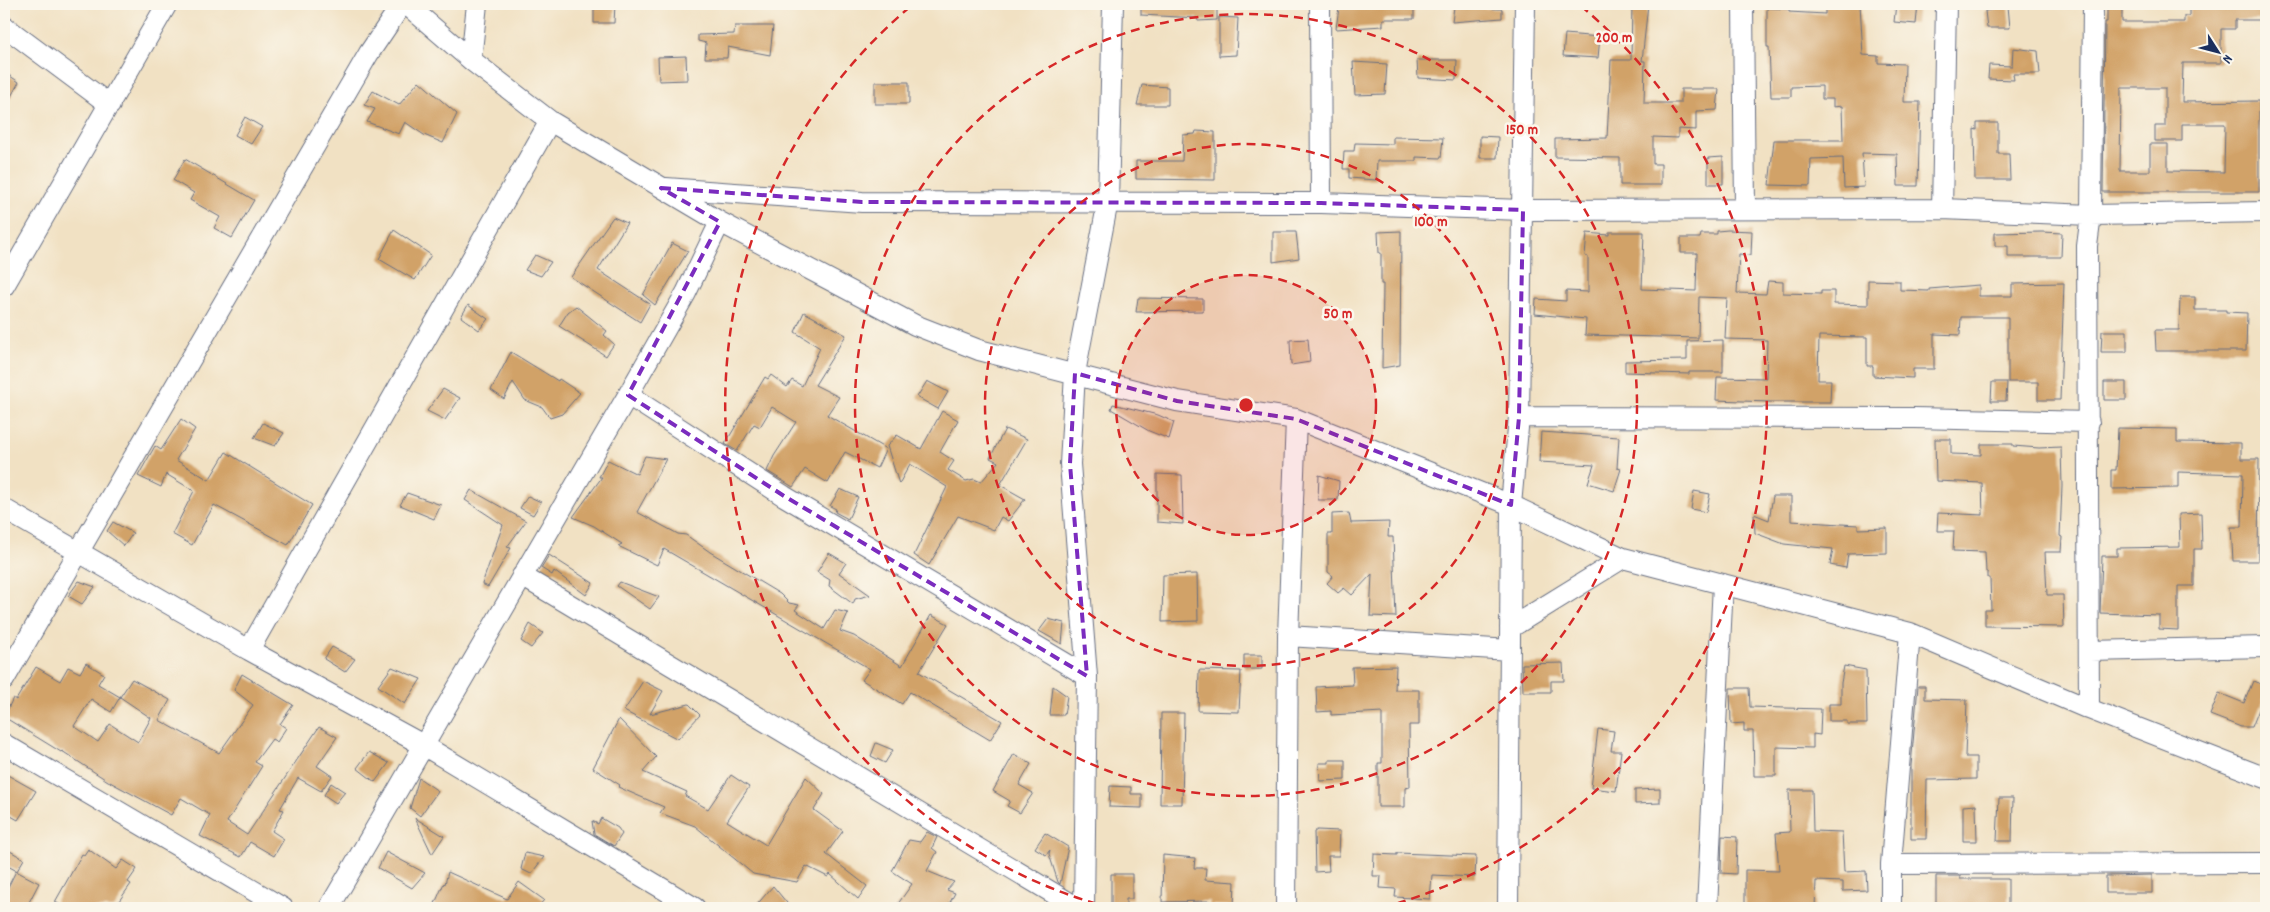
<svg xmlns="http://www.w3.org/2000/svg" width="2270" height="912" viewBox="0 0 2270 912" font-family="Dekko,sans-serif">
<rect width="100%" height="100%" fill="#fbf7ec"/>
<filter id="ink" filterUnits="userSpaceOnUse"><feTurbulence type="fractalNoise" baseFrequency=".02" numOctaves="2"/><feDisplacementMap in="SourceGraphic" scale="10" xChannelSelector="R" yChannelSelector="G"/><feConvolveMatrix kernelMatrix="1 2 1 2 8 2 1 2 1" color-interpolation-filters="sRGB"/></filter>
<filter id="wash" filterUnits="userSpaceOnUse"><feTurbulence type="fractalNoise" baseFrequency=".0096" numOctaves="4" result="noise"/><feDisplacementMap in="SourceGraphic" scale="20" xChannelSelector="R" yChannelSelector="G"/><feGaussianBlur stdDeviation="1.12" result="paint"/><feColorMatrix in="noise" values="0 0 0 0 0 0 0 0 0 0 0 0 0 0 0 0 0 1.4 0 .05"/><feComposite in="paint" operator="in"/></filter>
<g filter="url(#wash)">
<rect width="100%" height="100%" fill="#f1e1c3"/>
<g id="blocks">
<path fill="#d1a267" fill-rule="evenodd" d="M594 4H615L614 23H594Z
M1141 4H1217V20L1198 21 1197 18 1141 15Z
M1368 4H1414V19H1383V26L1336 29 1339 7 1368 6Z
M1632 4H1648L1642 61H1645L1644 103H1681V89H1719L1717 110 1696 111V130L1678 129V138L1653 137V164H1661V185H1620V158L1555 157V139L1607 138 1611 60H1631Z
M1825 4H1860L1863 55 1878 56V63L1905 64 1904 102H1920L1918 186H1898L1897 154 1862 153 1864 187 1844 188 1843 158 1811 159 1810 186 1769 185 1774 140H1843L1842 106 1833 107V99H1822V86L1791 87V97H1771L1769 47H1767V8L1789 9V12L1825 14Z
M1896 4H1918L1916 24 1894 22Z
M2107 4H2122V22H2184V16H2189V4H2260V20H2235V29H2221V63H2183L2182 102 2259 101V192H2103L2105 22H2107ZM2121 88H2165V126H2155V141H2182V124H2225L2224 172 2168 171V144H2150V171H2120Z
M2008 6 2010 28H1987L1985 11Z
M1454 7 1502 9V18L1452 22Z
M1219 17 1238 18 1236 55 1219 56Z
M735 26H773L770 55 728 47 727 58H705L706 43 698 41V35L734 34Z
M1565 34 1600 37 1598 58 1563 56Z
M2013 48 2038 51 2040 74H2013L2014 80 1988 79 1989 65 2012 66Z
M686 56 687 80 659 81 658 57Z
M1417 60H1457L1456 80 1418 78Z
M1353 62 1387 64 1385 94 1355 95Z
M4 72 19 82 4 109Z
M419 81 457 114 443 143 424 135 405 122 399 134 367 122 375 109 364 105 373 91 399 105Z
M875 82H909V104H875Z
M1142 85 1168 87V105H1137Z
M245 117 262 127 251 144 235 135Z
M1977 123H1998V154H2009L2010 180H1975L1974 129 1977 130Z
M1196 131 1215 132V180L1136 179V161H1182L1183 135 1195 134Z
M1480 136 1498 137 1497 158H1480Z
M1393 137 1443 138 1441 158 1416 157V161H1377L1376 180 1349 178V169H1343L1344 151H1354L1355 143 1393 144Z
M1723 157V184H1708V158Z
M185 159 254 200 232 238 214 228 220 217 190 200 194 193 173 180Z
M613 217 627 223 598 270 650 304 640 322 571 277Z
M394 230 431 255 415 280 379 259Z
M1728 230 1752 231 1751 255 1739 254 1737 293 1766 294 1768 281 1783 282V293L1821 294V291H1834V304L1868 305V280L1900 281V290L1929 291V289L1979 285V296H2012V284L2064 283 2060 400H2038V382H2008V317H1961L1960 335 1934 334V369H1913V378L1873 376V366H1867V337L1819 336 1818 380H1831L1830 402H1769L1716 400 1717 377 1766 378 1767 340 1725 339 1727 298 1699 297 1698 338 1585 335 1586 319 1535 314 1536 299 1566 301V291L1588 292V257L1585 256 1587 233 1609 235V232H1644L1642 289 1696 291 1697 253H1681V238H1700L1701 234H1717V231Z
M1401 231 1400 365 1382 368 1383 284H1381V253H1379L1378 232Z
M1273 232H1296L1299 258 1273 262Z
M2042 232 2062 233 2061 257H2008V246H1995V233Z
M672 243 688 251 655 305 643 295Z
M535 255 551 262 541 276 525 270Z
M2180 297H2195V310H2226V312L2247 313 2246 351H2156L2155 330H2179Z
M1138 298 1203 299V311L1136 312Z
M468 305 488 319 479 330 461 317Z
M576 306 607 331 604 335 614 344 606 356 559 326 568 312Z
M804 312 846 335 815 385 839 397 827 415 886 449 877 468 845 452 828 483 805 469 793 487 767 471 774 456 796 422 772 407 760 427 754 424 737 451 725 444 765 377 768 379 771 375 787 387 792 380 802 386 820 348 795 332Z
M2102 331H2127V352H2101Z
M1308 339 1310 362 1291 365 1290 340Z
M1723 340V372H1689V374L1625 372V361L1687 360V341Z
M511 352 558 381 559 379 580 393 562 414 550 418 542 407 525 400 513 382 504 399 491 390Z
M927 381 948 392 938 409 917 397Z
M1992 382H2007L2006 401H1991Z
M2104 382H2126V400H2104Z
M443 389 460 398 445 420 427 411Z
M1113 404 1158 415 1174 422 1169 439 1149 431 1111 409Z
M942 411 958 420 940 452 954 461 948 470 966 481 974 479 981 482 998 462 990 458 1005 429 1027 439 1000 485 1025 499 1008 521 1001 517 994 530 958 516 929 565 914 555 947 487 910 464 899 484 887 446 897 435 921 449Z
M181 419 195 429 176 460 209 480 226 452 312 505 288 545 214 505 192 545 172 534 194 491 166 474 161 487 138 476 155 446 161 450Z
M263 423 284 433 275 446 254 438Z
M2118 428 2177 429V442L2241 443V459H2259L2258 561H2233L2231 527H2242L2243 474 2178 472V488L2111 489V470H2116Z
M1541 432 1619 437 1617 468 1621 469 1614 491 1588 483 1594 465 1539 462Z
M1935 439H1951V454L1981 455V444H2013V446L2039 448 2061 447 2062 486 2060 536 2062 537 2061 552H2045L2047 595H2063L2064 627 1985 626V610H1991L1990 578H1988V572H1986L1985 552 1953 551 1954 531H1937L1938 513 1983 515 1982 483 1936 481Z
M645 456 666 459 637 512 678 534 686 535 710 552 780 594 789 603 799 605 795 610 824 629 835 610 848 613 840 631 854 636 902 666 931 615 948 624 919 672 1002 721 990 740 910 692 902 704 862 680 870 669 664 549 657 565 618 546 622 544 594 526 573 517 602 477H599L608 460 637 474Z
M1157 474 1182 475 1183 524 1157 522Z
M1319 475 1339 481 1338 500H1318Z
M840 489 858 497 848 519 835 512 836 509 830 506Z
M471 490 526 521 507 547 511 548 488 587 482 584 503 525 465 500Z
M1694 491 1710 494 1706 512 1691 509Z
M407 493 441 505 434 519 400 505Z
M528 496 541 502 533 515 520 508Z
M1773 496H1791V521L1858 525V529L1887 528V553L1848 554 1846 568 1830 565 1833 549 1784 544 1755 533 1754 514 1769 520Z
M1349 513 1351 523 1389 522 1388 537H1393L1396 617 1370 616 1372 574 1352 595 1344 588 1338 593 1327 583 1333 576 1328 572V534H1332V514Z
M2201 513 2202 549H2194V586H2178V630L2159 629V615L2100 613 2102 556H2117V548L2180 547 2179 514Z
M113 522 133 533 124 546 107 531Z
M829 553 846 563 839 573 870 595 855 599 853 604 829 586 830 580 817 572Z
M549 555 593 583 586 595 554 571 552 575 541 568Z
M1197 574 1198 621 1162 622 1163 575Z
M79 581 95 587 82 604 68 596Z
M620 582 659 597 650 609 617 586Z
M1048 619 1064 623 1062 644 1039 631Z
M530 624 543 633 531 648 521 641Z
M332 647 355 659 345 672 324 659Z
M1244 655H1262V669H1244Z
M86 663 104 674 98 684 120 697 132 679 170 700 159 720 219 753 253 705 234 690 242 674 293 705 280 724 286 728 277 742 272 739 255 762 262 766 227 822 247 835 319 727 337 737 317 766 332 776 321 791 298 778 280 809 284 810 272 831 284 839 274 856 250 842 241 857 200 836 210 815 181 798 171 815 108 781 62 751 61 752 4 717 13 698 16 700 36 667 60 681 68 667 80 673ZM120 697 151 718 138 742 110 724 98 742 74 726 91 699 111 712Z
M1563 663 1564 681H1551V692H1523L1522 664Z
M1396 666 1395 690H1419V725H1409L1410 787 1405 788V807H1378V763H1382V712L1331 715V711L1317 712 1316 687 1353 685 1352 667Z
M1844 666 1866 670 1867 724H1847V721H1829V704H1841V683Z
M392 667 421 679 405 704 378 686Z
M1199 670 1241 671 1239 712 1198 711Z
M643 681 663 691 650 714 689 704 700 715 678 739 624 711Z
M2253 681 2266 686V692L2252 727H2241L2210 715 2219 693 2244 703Z
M1053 686 1067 696 1064 715H1050Z
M1918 686H1925V699L1967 700 1965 757H1976V779L1927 780 1926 839H1911V766Z
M1730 688H1749L1750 707 1821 709 1820 735 1813 734V748L1776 747V776H1754L1753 731H1744V723L1731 724Z
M1161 713H1184L1182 804H1160Z
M619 719 656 757 643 772 687 792 685 796 708 809 731 775 749 787 727 821 766 845 806 777 824 794 814 810 843 831 826 854 867 886 858 899 830 874 828 877 806 866 797 882 753 874 695 826 660 813 664 807 618 787 620 785 593 768Z
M1598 729 1614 731 1611 751H1621L1616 791 1591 788Z
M876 743 893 750 885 763 871 756Z
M369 752 389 763 375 782 357 768Z
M1014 754 1031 764 1019 785 1033 793 1020 813 1007 806 1010 801 993 791Z
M1329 760H1345V780L1320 781 1319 763H1329Z
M4 773 36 791 18 820 4 812Z
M419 778 438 791 420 816 410 808Z
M331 783 345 792 336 803 324 795Z
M1110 786 1131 787V794H1142V808L1109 807Z
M1660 789V803L1635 804V790Z
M1789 790H1812L1813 831 1842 832 1844 872 1866 871 1867 890 1843 891V882L1816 881 1815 908H1745V870L1779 871 1776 833 1790 832Z
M1999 798H2013L2012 841H1997Z
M1976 805 1977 841H1963V806Z
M415 818 444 836 432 854Z
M601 818 618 828 622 834 614 846 594 834 592 821 598 824Z
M1317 830 1340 831 1339 856H1328L1329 871 1315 872 1314 832Z
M927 832 937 837 932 848 937 852 927 871 954 882 947 890 955 893 947 908H895L912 884 892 871 909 840 920 842Z
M1045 833 1068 847 1060 884 1058 882 1049 854 1050 850 1046 855 1035 848Z
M1722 836 1737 837 1736 874 1721 873Z
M88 849 116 869 123 860 137 869 128 882 131 884 114 908H66L55 902 82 854 84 855Z
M10 851 24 859 17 871 4 864Z
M386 852 425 873 412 888 378 868Z
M525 853 544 857 531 874 521 869Z
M1397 853 1476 856 1475 877 1432 875 1430 899 1395 897 1396 889 1380 888 1381 876H1373L1374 854 1397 855Z
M1163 855 1195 858 1194 868H1206L1205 880 1235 882 1234 906 1209 905 1210 901 1162 902Z
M16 871 39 883 26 908H4V895Z
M448 872 507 899 519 882 544 900 537 908H433L444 883 445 884Z
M1111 874H1132V899H1126V908H1111Z
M2152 875V893H2106V876Z
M1936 876H1960V879H2008V908H1964V905H1936Z
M773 886 791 908H754Z"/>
</g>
</g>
<g filter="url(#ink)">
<use href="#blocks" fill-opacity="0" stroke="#666d81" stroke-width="1"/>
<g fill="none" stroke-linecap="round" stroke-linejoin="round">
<defs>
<path id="street" d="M406 4 471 60 550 121 720 222 915 325 979 350 1177 401 1296 419 1511 505 1623 558 1910 633 2089 709 2266 778
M1320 4 1321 203
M1743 4 1745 209
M4 26 110 105
M471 60 477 4
M666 188 862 202 1321 203 1523 210 1942 209 2091 215 2266 212
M1942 209 1946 4
M4 286 167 4
M628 395 784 496 1087 676
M1519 417 1915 418 2089 422
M4 509 249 650 423 745 695 908
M522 576 1078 908
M1510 628 1623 558
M1288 636 1510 650
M249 650 550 121
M2089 651 2266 647
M4 680 369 53 402 4
M2089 709 2087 246 2091 215 2093 4
M4 744 283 908
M1891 864 2266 863
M329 908 628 395 686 293 720 222
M1084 908 1087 676 1070 464 1075 373 1108 201 1113 4
M1286 908 1288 636 1296 419
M1508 908 1511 505 1519 417 1525 4
M1707 908 1723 584
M1891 908V864L1910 633"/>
</defs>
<use href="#street" stroke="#666d81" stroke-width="22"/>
<use href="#street" stroke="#fff" stroke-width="20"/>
</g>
</g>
<path fill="none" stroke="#7b2cbf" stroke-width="4" stroke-dasharray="10 6" stroke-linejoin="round" d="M661 188 862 202 1321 203 1523 210 1519 417 1511 505 1296 419 1177 401 1075 373 1070 464 1087 676 784 496 628 395 720 222Z"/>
<circle cx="1246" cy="405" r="130" fill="#d62828" fill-opacity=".12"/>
<g fill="none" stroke="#d62828" stroke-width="2.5" stroke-dasharray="9 6">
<circle cx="1246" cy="405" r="130"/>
<circle cx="1246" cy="405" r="261"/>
<circle cx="1246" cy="405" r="391"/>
<path d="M1111 908A521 521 0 0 1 911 6M1581 6A521 521 0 0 1 1381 908"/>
</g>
<circle cx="1246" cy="405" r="8" fill="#d62828" stroke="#fbf7ec" stroke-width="2.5"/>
<g font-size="15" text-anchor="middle" font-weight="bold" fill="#d62828" stroke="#fbf7ec" stroke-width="5" stroke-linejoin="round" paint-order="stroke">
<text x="1614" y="42">200 m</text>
<text x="1522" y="134">150 m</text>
<text x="1431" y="226">100 m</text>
<text x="1338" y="318">50 m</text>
</g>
<rect width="2270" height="912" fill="none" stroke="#fbf7ec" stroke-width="20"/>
<g transform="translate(2218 52) rotate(126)" stroke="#fbf7ec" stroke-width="4" paint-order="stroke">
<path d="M0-4L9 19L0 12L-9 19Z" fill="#1b2f5e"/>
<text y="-8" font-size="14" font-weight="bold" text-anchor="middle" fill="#1b2f5e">N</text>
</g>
</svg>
